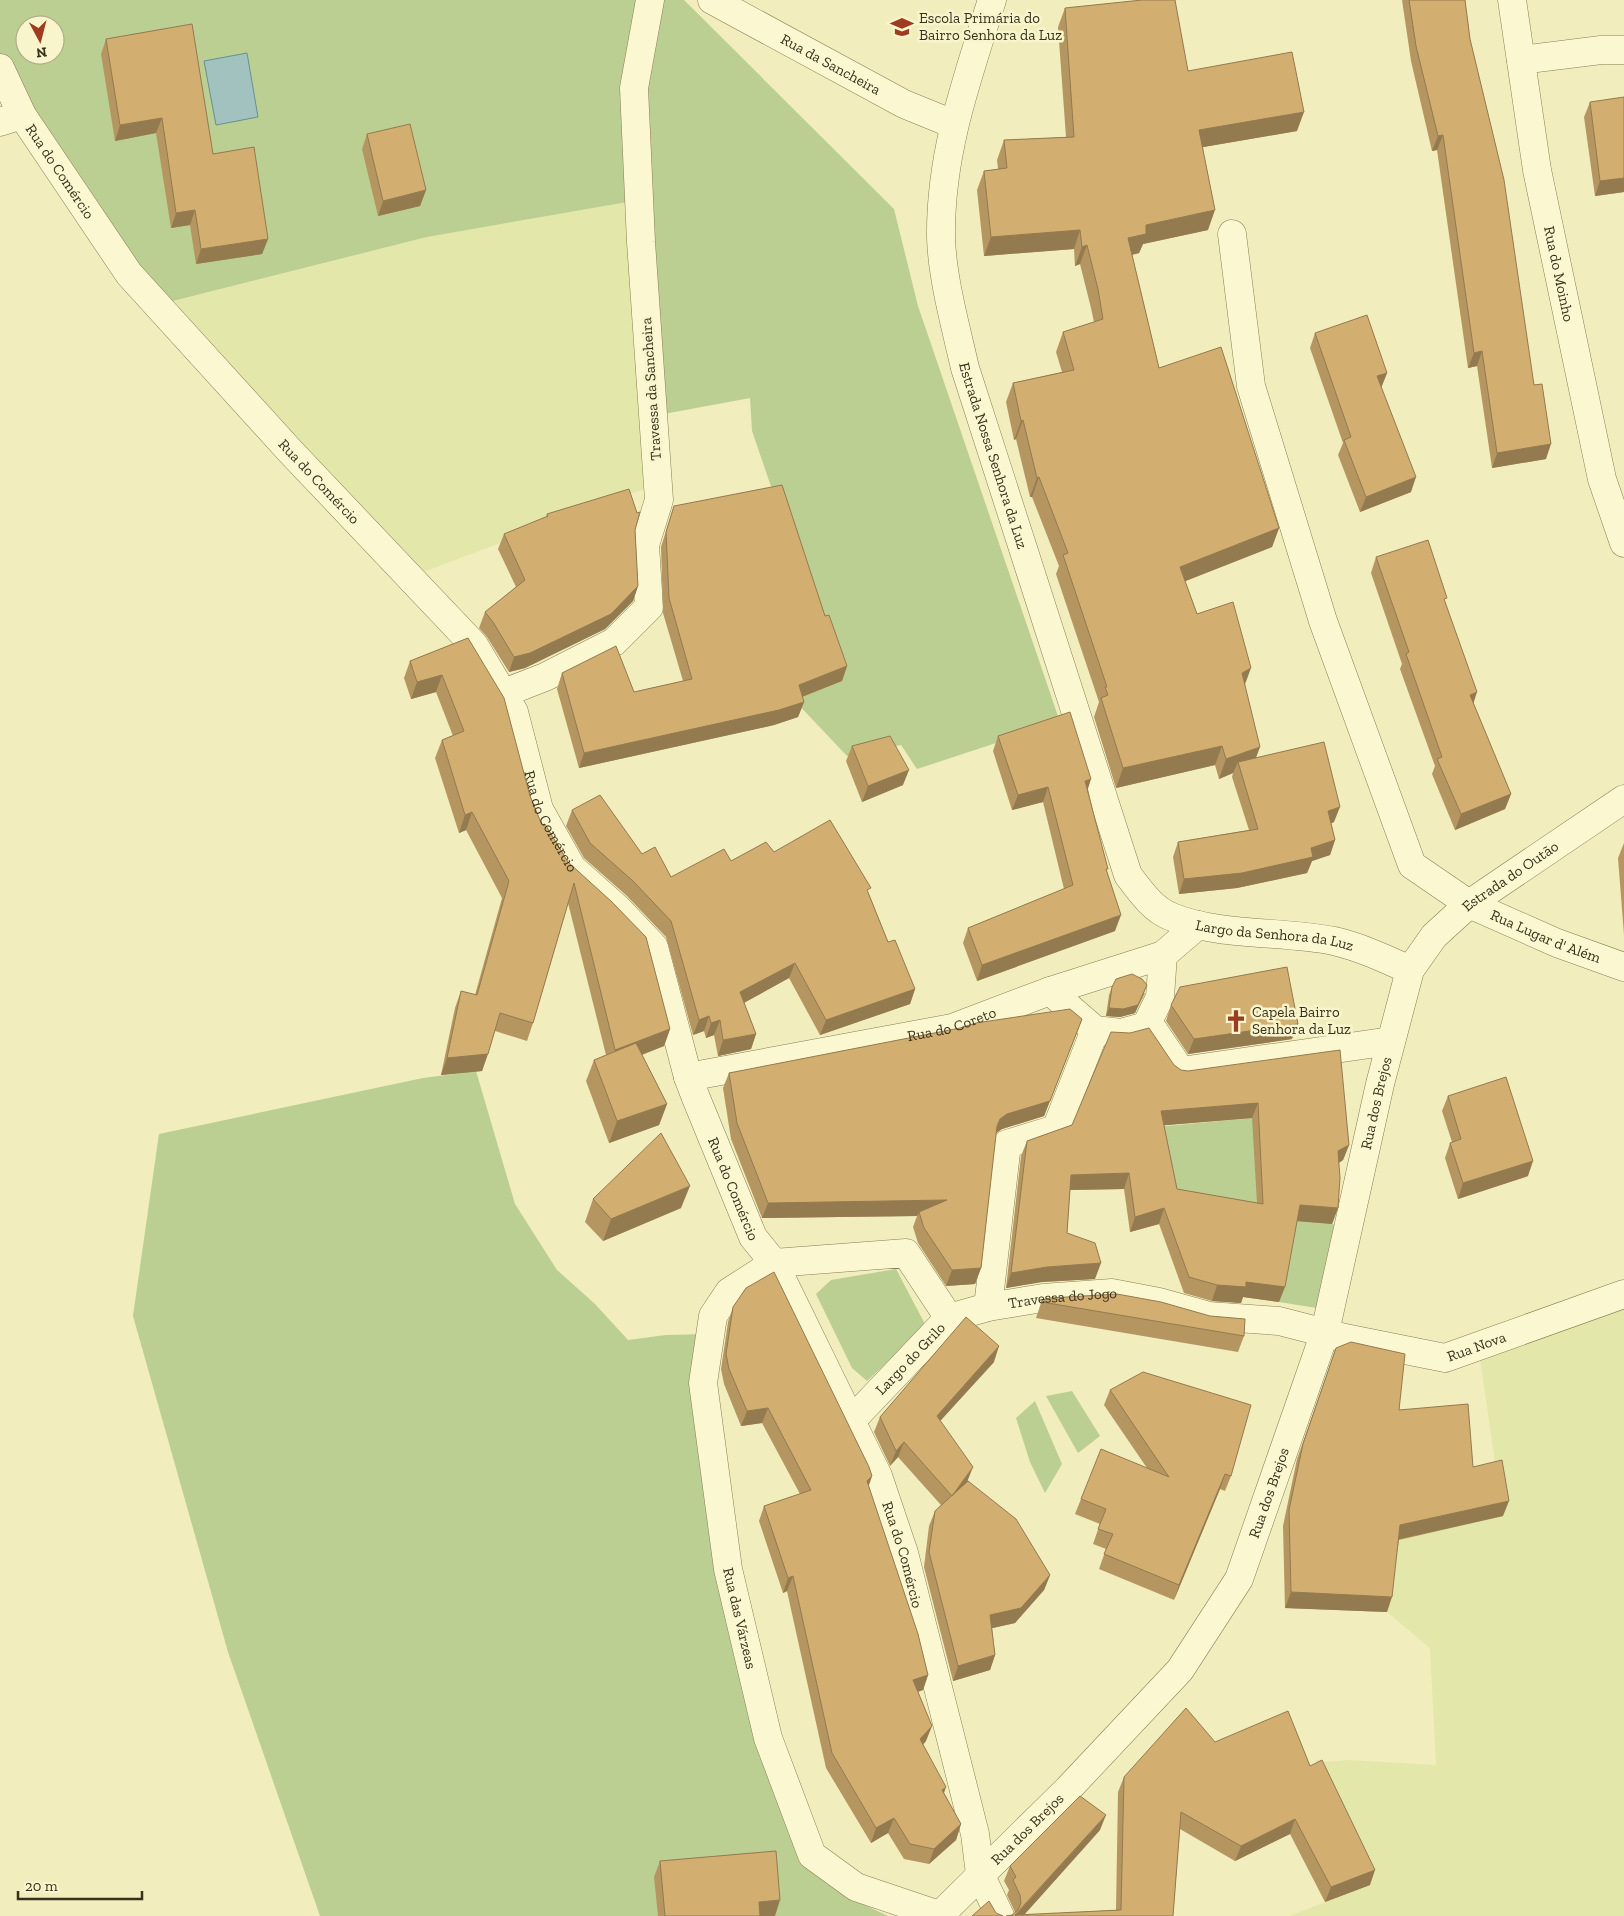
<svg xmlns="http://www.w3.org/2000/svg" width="1624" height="1916" viewBox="0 0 1624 1916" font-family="'Zilla Slab',serif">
<rect width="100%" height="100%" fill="#f1edbd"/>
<path fill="#e3e7aa" d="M639 200 658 484 410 577 157 305 427 237Z
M1624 1294V1916H1289L1370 1885 1316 1760 1326 1762 1347 1760 1436 1765 1430 1648 1387 1612 1395 1540 1503 1516 1478 1346Z"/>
<path fill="#bacf91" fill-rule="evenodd" d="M0 0H684L894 209 918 306 1060 722 917 769 901 745 847 756 794 700 842 681 803 580 752 431 750 398 653 416 639 200 427 237 157 305 0 68ZM25 25H55V55H25Z
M476 1071 515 1204 557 1270 595 1304 628 1340 666 1335 710 1334 728 1569 812 1855 852 1899 888 1916H320L228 1652 133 1316 159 1134 423 1078Z
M1283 1115 1258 1218 1332 1224 1348 1227 1329 1310 1279 1302 1286 1265 1151 1200 1156 1127Z
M896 1269 926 1326 867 1381 852 1368 816 1294 831 1280Z
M1072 1391 1100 1436 1078 1453 1046 1396Z
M1035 1401 1062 1464 1045 1493 1030 1462 1016 1418Z"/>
<path fill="#a1c2bf" stroke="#68908f" d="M247 53 258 117 216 125 204 61Z"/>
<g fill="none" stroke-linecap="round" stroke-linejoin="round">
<defs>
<g id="minor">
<path id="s1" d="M712 0 904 104 953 124"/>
<path id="s2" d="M992 0C967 79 940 153 941 237 942 278 956 328 965 368L1128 875C1140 891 1153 910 1172 917 1217 936 1285 931 1334 941 1360 947 1386 959 1410 970"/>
<path id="s3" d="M1512 0 1537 170 1602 479 1624 543"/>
<path d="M1521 60 1601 50H1624"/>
<path id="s4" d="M0 68 22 115 129 274 290 451 474 645 514 712 539 809 572 868 617 908 654 947 688 1077 696 1098 753 1237 774 1263 878 1476 904 1553 975 1834 980 1874 1000 1916"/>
<path d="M0 122 22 115"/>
<path id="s5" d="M1232 234 1251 386 1323 621 1412 865 1469 904 1557 943 1624 967"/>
<path d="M504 693 545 677 614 642 649 607 645 545 659 500 641 242 634 88 650 0"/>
<path d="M1050 991 1095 1030 1121 1033 1146 1026 1160 997 1163 955"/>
<path d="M1148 1022 1181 1071 1391 1041"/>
<path id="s6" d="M688 1077 952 1028 1050 991 1163 955 1198 925"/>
<path d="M988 1307 1007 1144 1056 1129 1095 1030"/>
<path id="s7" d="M949 1318 988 1307 1043 1298 1112 1293 1159 1302 1209 1316 1279 1321 1345 1338 1445 1358 1624 1294"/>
<path id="s8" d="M851 1421 949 1318 906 1253 774 1263 729 1292 713 1316 703 1383 728 1569 768 1738 812 1855 856 1887 939 1915"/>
<path id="s9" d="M939 1916 1068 1789 1180 1670 1239 1579 1325 1332 1380 1084 1410 970 1434 936 1469 904 1624 799"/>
</g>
</defs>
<use href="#minor" stroke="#8a7d55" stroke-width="29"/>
<use href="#minor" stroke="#fbf8d1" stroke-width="28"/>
</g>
<path fill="#b59661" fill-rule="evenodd" d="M1402 0H1465L1470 39 1534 385 1546 459 1492 468 1477 366 1468 368 1437 150 1432 151 1411 61Z
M1065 8 1188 71 1297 131 1203 147 1208 230 1143 244 1139 253 1132 255 1159 368 1279 528 1272 547 1185 581 1197 614 1245 685 1256 757 1334 822 1331 823 1335 840 1330 855 1312 861 1307 873 1237 888 1179 894 1173 857 1178 842 1249 830 1232 777 1233 773 1219 779 1215 765 1116 788 1094 717 1099 702 1056 574 1059 566 1032 497H1030L1016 439 1014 440 1006 402 1013 383 1062 372 1056 352 1063 332 1094 322 1091 308 1080 264 1075 266 1074 249 984 256 977 190 984 171 998 169 997 160 1004 140 1066 137 1058 27Z
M106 39 213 154 268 239 262 254 196 264 190 225 171 228 156 133 115 141 101 54Z
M1590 102 1624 192 1595 196 1584 117Z
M367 134 426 190 420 206 378 216 362 149Z
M1315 333 1387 373 1381 388 1411 492 1360 512 1338 455 1343 443 1310 348Z
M674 506 825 616 847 666 842 681 802 697 804 702 798 717 774 725 579 768 557 689 562 673 634 692 683 681 663 613 661 547Z
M547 514 635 530 638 586 633 601 605 629 525 668 509 672 487 637 479 628 485 612 516 587 498 549 504 534 546 517Z
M1376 557 1445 603 1473 704 1511 794 1505 809 1455 830 1432 774 1435 766 1400 669 1402 664 1371 573Z
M468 638 542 825 568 862 670 1029 664 1046 642 1055 667 1104 659 1125 609 1143 586 1081 594 1060 606 1055 568 903 533 1023 527 1041 495 1031 482 1071 441 1075 455 1008 461 991 475 995 502 898 466 830 459 833 435 758 442 740 453 736 436 692 411 699 404 678 410 661Z
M998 736 1088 789 1107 873 1115 931 977 981 963 943 968 928 1064 889 1043 802 1012 810 993 751Z
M852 746 903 785 862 802 846 761Z
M572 810 642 854 671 877 731 861 774 852 869 894 888 942 915 989 910 1004 820 1035 789 978 744 1003 756 1034 751 1049 718 1056 714 1035 706 1038 704 1031 693 1035 666 937 627 896 584 858 566 826Z
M1624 843V935L1618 858Z
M1112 987 1145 993 1135 1013 1120 1017 1106 1016 1109 995Z
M1171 1005 1292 1039 1188 1054 1166 1021Z
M1082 1019 1044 1116 1002 1129 996 1133 981 1268 975 1284 946 1286 918 1243 913 1227 917 1216 762 1218 731 1139 723 1088 729 1073Z
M1174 1065 1181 1070 1188 1071 1349 1145 1343 1160 1339 1163 1338 1208 1332 1224 1297 1221 1279 1302 1243 1297 1241 1303 1212 1301 1184 1293 1159 1224 1130 1232 1124 1189 1070 1190 1067 1233 1095 1279 1042 1282 1006 1288 1021 1156 1027 1141 1072 1125ZM1252 1118 1257 1203 1177 1189 1164 1125Z
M1448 1096 1528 1176 1458 1199 1445 1158 1450 1143 1452 1142 1442 1111Z
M593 1199 681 1208 603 1241 585 1222Z
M1042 1300 1244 1336 1238 1352 1036 1318Z
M733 1307 872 1476 868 1486 928 1675 923 1690 918 1692 926 1741 923 1745 944 1793 961 1824 956 1840 929 1864 904 1859 888 1833 871 1843 826 1768 787 1591 783 1593 759 1521 764 1506 800 1494 762 1423 741 1426 724 1384 721 1369 728 1322Z
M1336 1348 1399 1410 1473 1467 1503 1516 1399 1540 1387 1612 1285 1608 1283 1526 1297 1459Z
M994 1362 940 1421 968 1481 1050 1575 1044 1590 1015 1623 992 1628 995 1655 990 1670 953 1681 924 1567 929 1526 935 1511 941 1505 898 1457 890 1466 874 1432 880 1417Z
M1110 1390 1231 1476 1225 1491 1220 1489 1174 1600 1099 1569 1106 1549 1093 1544 1100 1524 1075 1514 1081 1499 1147 1468 1104 1405Z
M1215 1742 1310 1766 1370 1885 1325 1902 1290 1834 1235 1861 1180 1829 1173 1916 1012 1915 1015 1913 1014 1910 1007 1895 1009 1890 1004 1881 1010 1866 1100 1830 1024 1915 1116 1910 1118 1792 1124 1777Z
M660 1861 775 1916H658L654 1877Z"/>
<path fill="#937a4f" d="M1304 112 1297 131 1192 149 1199 130Z
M162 118 156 133 115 141 120 125Z
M1443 135 1437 150 1432 151 1438 136Z
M1624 178V192L1595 196 1600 181Z
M426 190 420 206 378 216 383 201Z
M195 210 190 225 171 228 176 213Z
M1215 210 1208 230 1143 244 1139 253 1121 257 1128 238 1146 225Z
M1080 230 1074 249 984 256 991 237Z
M268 239 262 254 196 264 201 249Z
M1087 245 1080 264 1075 266 1082 247Z
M1482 351 1477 366 1468 368 1474 353Z
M1387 373 1381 388 1377 376Z
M1023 420 1016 439 1014 440 1021 421Z
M1551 444 1546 459 1492 468 1497 453Z
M1039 477 1032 497H1030L1037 478Z
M1416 477 1411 492 1360 512 1366 497Z
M1279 528 1272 547 1173 586 1180 567Z
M638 586 633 601 605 629 525 668 509 672 514 657Z
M847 666 842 681 794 700 799 685Z
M1251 668 1244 687 1242 673Z
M442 675 436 692 411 699 417 682Z
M1477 692 1472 708 1470 695Z
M804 702 798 717 774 725 579 768 584 753Z
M1222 746 1215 765 1116 788 1123 768Z
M1260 747 1253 766 1238 762 1233 773 1219 779 1226 759Z
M909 770 903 785 862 802 868 786Z
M1091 779 1086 795 1085 781Z
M1048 787 1043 802 1012 810 1018 795Z
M1511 794 1505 809 1455 830 1461 814Z
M1340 807 1334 822 1323 827 1328 811Z
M472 812 466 830 459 833 465 815Z
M1335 840 1330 855 1312 861 1307 873 1237 888 1179 894 1184 879 1311 848Z
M1121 915 1115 931 977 981 982 965Z
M795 963 789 978 734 1008 740 992Z
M1147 985 1135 1013 1120 1017 1106 1016 1109 1008Z
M915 989 910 1004 820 1035 826 1020Z
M709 1016 704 1031 693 1035 699 1020Z
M1082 1019 1044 1116 1002 1129 995 1134 992 1142 1000 1119Z
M720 1020 714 1035 706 1038 711 1023Z
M1298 1024 1292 1039 1188 1054 1194 1039Z
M670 1029 664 1046 609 1067 615 1050Z
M756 1034 751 1049 718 1056 723 1040Z
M488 1054 482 1071 441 1075 447 1058Z
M1258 1103 1252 1118 1156 1126 1161 1111Z
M667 1104 659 1125 609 1143 617 1121Z
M1349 1145 1343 1160 1333 1166 1338 1151Z
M1533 1161 1528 1176 1458 1199 1463 1183Z
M1129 1173 1124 1189 1066 1190 1071 1175Z
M690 1186 681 1208 603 1241 611 1219Z
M947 1200 919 1212 917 1216 762 1218 768 1203Z
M1300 1205 1338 1208 1332 1224 1295 1221Z
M1164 1208 1159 1224 1130 1232 1135 1217Z
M1101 1263 1095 1279 1042 1282 1006 1288 1011 1273 1047 1267Z
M981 1268 975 1284 946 1286 952 1270Z
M1246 1282 1285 1287 1279 1302 1243 1297 1241 1303 1212 1301 1217 1285Z
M999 1346 994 1362 931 1431 937 1416Z
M768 1408 762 1423 741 1426 747 1411Z
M904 1442 898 1457 890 1466 896 1451Z
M973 1467 967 1482 952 1496Z
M1225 1474 1220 1489 1174 1600 1179 1585Z
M872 1476 867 1491V1481Z
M1509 1501 1503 1516 1395 1540 1400 1525Z
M1050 1575 1044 1590 1015 1623 984 1630 990 1615Z
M793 1576 787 1591 783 1593 788 1578Z
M1291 1592 1392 1597 1387 1612 1285 1608Z
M995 1655 990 1670 953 1681 958 1666Z
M928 1675 923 1690 907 1695 913 1680Z
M932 1726 926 1741 914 1754 920 1739Z
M946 1787 941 1802 942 1790Z
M1106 1815 1100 1830 1023 1916H1015Z
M894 1818 888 1833 871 1843 876 1828Z
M1295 1819 1290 1834 1235 1861 1241 1846Z
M961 1824 956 1840 929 1864 934 1849Z
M1375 1870 1370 1885 1325 1902 1331 1887Z
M780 1900 775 1916H754L759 1902Z"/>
<path fill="#d2af71" stroke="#937a4f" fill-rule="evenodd" d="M1142 0H1175L1188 71 1292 52 1304 112 1199 130 1215 210 1146 225V234L1128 238 1159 368 1221 347 1279 528 1180 567 1197 614 1233 602 1251 668 1242 673 1260 747 1226 759 1222 746 1123 768 1101 698 1108 695 1105 687H1107L1063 555 1068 553 1039 477 1037 478 1023 420 1021 421 1013 383 1074 370 1063 332 1103 319 1098 289 1087 245 1082 247 1080 230 991 237 984 171 1007 168 1004 140 1074 137 1065 8Z
M1409 0H1465L1470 39 1504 180 1534 385 1542 384 1551 444 1497 453 1482 351 1474 353 1443 135 1438 136 1416 46Z
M192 24 213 154 254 147 268 239 201 249 195 210 176 213 162 118 120 125 106 39Z
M1624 97V178L1600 181 1590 102Z
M410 124 426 190 383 201 367 134Z
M1367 315 1387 373 1377 376 1416 477 1366 497 1344 440 1351 437 1315 333Z
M782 485 825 616 829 615 847 666 799 685 804 702 779 710 584 753 562 673 616 646 634 692 692 679 669 598 666 532 674 506Z
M629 489 637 513 640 512 635 530 638 586 611 614 530 653 514 657 493 622 485 612 525 580 504 534 548 516 547 514Z
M1428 540 1447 598 1444 599 1477 692 1470 695 1511 794 1461 814 1437 759 1442 757 1406 654 1409 652 1376 557Z
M468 638 504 698 530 796 542 825 545 824 568 862 612 902 646 937 670 1029 615 1050 574 883 533 1023 500 1013 488 1054 447 1058 461 991 477 995 509 881 472 812 465 815 442 740 464 731 442 675 417 682 410 661Z
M1070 712 1091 779 1085 781 1108 869H1106L1121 915 982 965 968 928 1073 885 1048 787 1018 795 998 736Z
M890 736 909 770 868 786 852 746Z
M1324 742 1340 807 1328 811 1335 840 1311 848 1313 857 1242 873 1184 879 1178 842 1258 829 1238 762Z
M600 795 642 854 655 847 671 877 724 849 731 861 766 842 774 852 830 820 871 888 867 890 888 942 895 940 915 989 826 1020 795 963 740 992 756 1034 723 1040 720 1020 711 1023 709 1016 699 1020 671 921 633 881 590 843 572 810Z
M1287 967 1298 1024 1194 1039 1171 1005 1180 987Z
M1132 974 1142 979 1147 985 1138 1005 1123 1009 1109 1008 1112 987 1116 979Z
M1070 1009 1082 1019 1050 1101 1007 1114 1000 1119 997 1126 981 1268 952 1270 924 1228 919 1212 947 1200 768 1203 737 1123 729 1073 960 1028 976 1023Z
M1149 1028 1174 1065 1181 1070 1188 1071 1340 1050 1349 1145 1338 1151 1340 1178 1338 1208 1300 1205 1285 1287 1246 1282V1287L1217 1285 1189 1277 1164 1208 1135 1217 1129 1173 1071 1175 1067 1233 1095 1243 1101 1263 1047 1267 1011 1273 1027 1141 1072 1125 1111 1032 1130 1033ZM1258 1103 1263 1204 1177 1189 1161 1111Z
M636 1043 667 1104 617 1121 594 1060Z
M1506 1077 1533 1161 1463 1183 1450 1143 1461 1139 1448 1096Z
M661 1133 690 1186 611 1219 593 1199Z
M774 1272 869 1467 872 1476 867 1481 918 1634 928 1675 913 1680 932 1726 920 1739 946 1787 942 1790 961 1824 934 1849 910 1844 894 1818 876 1828 832 1753 793 1576 788 1578 764 1506 811 1490 768 1408 747 1411 729 1369 726 1354 733 1307 746 1288Z
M1117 1294 1161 1302 1210 1316 1245 1319 1244 1336 1042 1302V1300L1050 1298Z
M966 1317 999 1346 937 1416 973 1467 952 1496 904 1442 896 1451 880 1417Z
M1351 1342 1405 1354 1399 1410 1468 1404 1473 1467 1502 1460 1509 1501 1400 1525 1392 1597 1291 1592 1289 1510 1303 1444 1336 1348Z
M1143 1372 1251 1405 1231 1476 1225 1474 1179 1585 1104 1554 1113 1534 1098 1529 1106 1509 1081 1499 1101 1449 1169 1477 1110 1390Z
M968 1481 1016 1519 1050 1575 1021 1608 990 1615 995 1655 958 1666 929 1552 935 1511Z
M1186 1708 1215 1742 1288 1711 1310 1766 1322 1760 1375 1870 1331 1887 1295 1819 1241 1846 1181 1812 1173 1916H1006L1012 1915 1018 1910 1021 1903 1020 1895 1013 1880 1016 1877 1010 1866 1080 1796 1106 1815 1015 1915 1121 1910 1124 1777Z
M776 1851 780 1900 759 1902 760 1916H665L660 1861Z
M989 1901 996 1913 1003 1916H972Z"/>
<defs>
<symbol id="school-bare" viewBox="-9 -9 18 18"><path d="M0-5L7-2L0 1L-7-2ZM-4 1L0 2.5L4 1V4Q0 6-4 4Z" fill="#9d3c21" stroke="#f8f5cd" stroke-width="2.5" paint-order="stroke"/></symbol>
<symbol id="church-bare" viewBox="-9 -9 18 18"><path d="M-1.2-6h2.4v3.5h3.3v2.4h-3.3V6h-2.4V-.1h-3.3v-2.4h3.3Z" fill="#9d3c21" stroke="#f8f5cd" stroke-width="2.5" paint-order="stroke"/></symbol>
</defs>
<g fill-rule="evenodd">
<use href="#school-bare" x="886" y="11" width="32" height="32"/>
<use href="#church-bare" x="1220" y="1005" width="32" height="32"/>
</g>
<g text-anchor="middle" stroke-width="5" stroke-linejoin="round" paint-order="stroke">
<g font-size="15" fill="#38301b" stroke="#f8f5cd" text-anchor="start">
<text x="919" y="23">Escola Primária do<tspan x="919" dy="17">Bairro Senhora da Luz</tspan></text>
<text x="1252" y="1017">Capela Bairro<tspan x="1252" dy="17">Senhora da Luz</tspan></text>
</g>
<g font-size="15" fill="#38301b" stroke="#f8f5cd">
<text dy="5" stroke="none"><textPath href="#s1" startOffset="135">Rua da Sancheira</textPath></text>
<text dy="5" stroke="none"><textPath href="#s4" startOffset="120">Rua do Comércio</textPath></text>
<text dy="5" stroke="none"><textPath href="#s3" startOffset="278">Rua do Moinho</textPath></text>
<text transform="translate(651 389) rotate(-94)" y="5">Travessa da Sancheira</text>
<text dy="5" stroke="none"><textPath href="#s2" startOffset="469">Estrada Nossa Senhora da Luz</textPath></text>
<text dy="5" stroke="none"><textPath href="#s4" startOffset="525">Rua do Comércio</textPath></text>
<text dy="5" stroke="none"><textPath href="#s4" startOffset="944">Rua do Comércio</textPath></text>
<text dy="5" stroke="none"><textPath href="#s9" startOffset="1225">Estrada do Outão</textPath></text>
<text dy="5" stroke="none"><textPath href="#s2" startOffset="1076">Largo da Senhora da Luz</textPath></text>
<text dy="5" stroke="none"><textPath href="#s5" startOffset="811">Rua Lugar d' Além</textPath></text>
<text dy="5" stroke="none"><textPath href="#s6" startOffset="269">Rua do Coreto</textPath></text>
<text dy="5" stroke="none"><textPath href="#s9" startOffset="949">Rua dos Brejos</textPath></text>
<text dy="5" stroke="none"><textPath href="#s4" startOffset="1365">Rua do Comércio</textPath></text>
<text dy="5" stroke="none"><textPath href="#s7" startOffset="116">Travessa do Jogo</textPath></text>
<text dy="5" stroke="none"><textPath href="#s7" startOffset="539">Rua Nova</textPath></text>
<text dy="5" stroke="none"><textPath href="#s8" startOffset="86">Largo do Grilo</textPath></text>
<text dy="5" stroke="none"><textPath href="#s9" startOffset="544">Rua dos Brejos</textPath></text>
<text dy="5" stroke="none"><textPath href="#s4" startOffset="1770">Rua do Comércio</textPath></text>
<text dy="5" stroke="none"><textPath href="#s8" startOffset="741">Rua das Várzeas</textPath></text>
<text dy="5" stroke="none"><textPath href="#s9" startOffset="124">Rua dos Brejos</textPath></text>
</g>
</g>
<g transform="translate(40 40) rotate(173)"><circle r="24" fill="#f8f5cd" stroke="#aba686"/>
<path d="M0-4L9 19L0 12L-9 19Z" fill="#9d3c21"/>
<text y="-8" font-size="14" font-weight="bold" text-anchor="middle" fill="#38301b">N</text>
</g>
<path d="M18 1891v8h124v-8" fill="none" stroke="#38301b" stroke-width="2.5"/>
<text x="25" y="1891" font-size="15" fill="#38301b" stroke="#f8f5cd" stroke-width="4" paint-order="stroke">20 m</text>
</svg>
